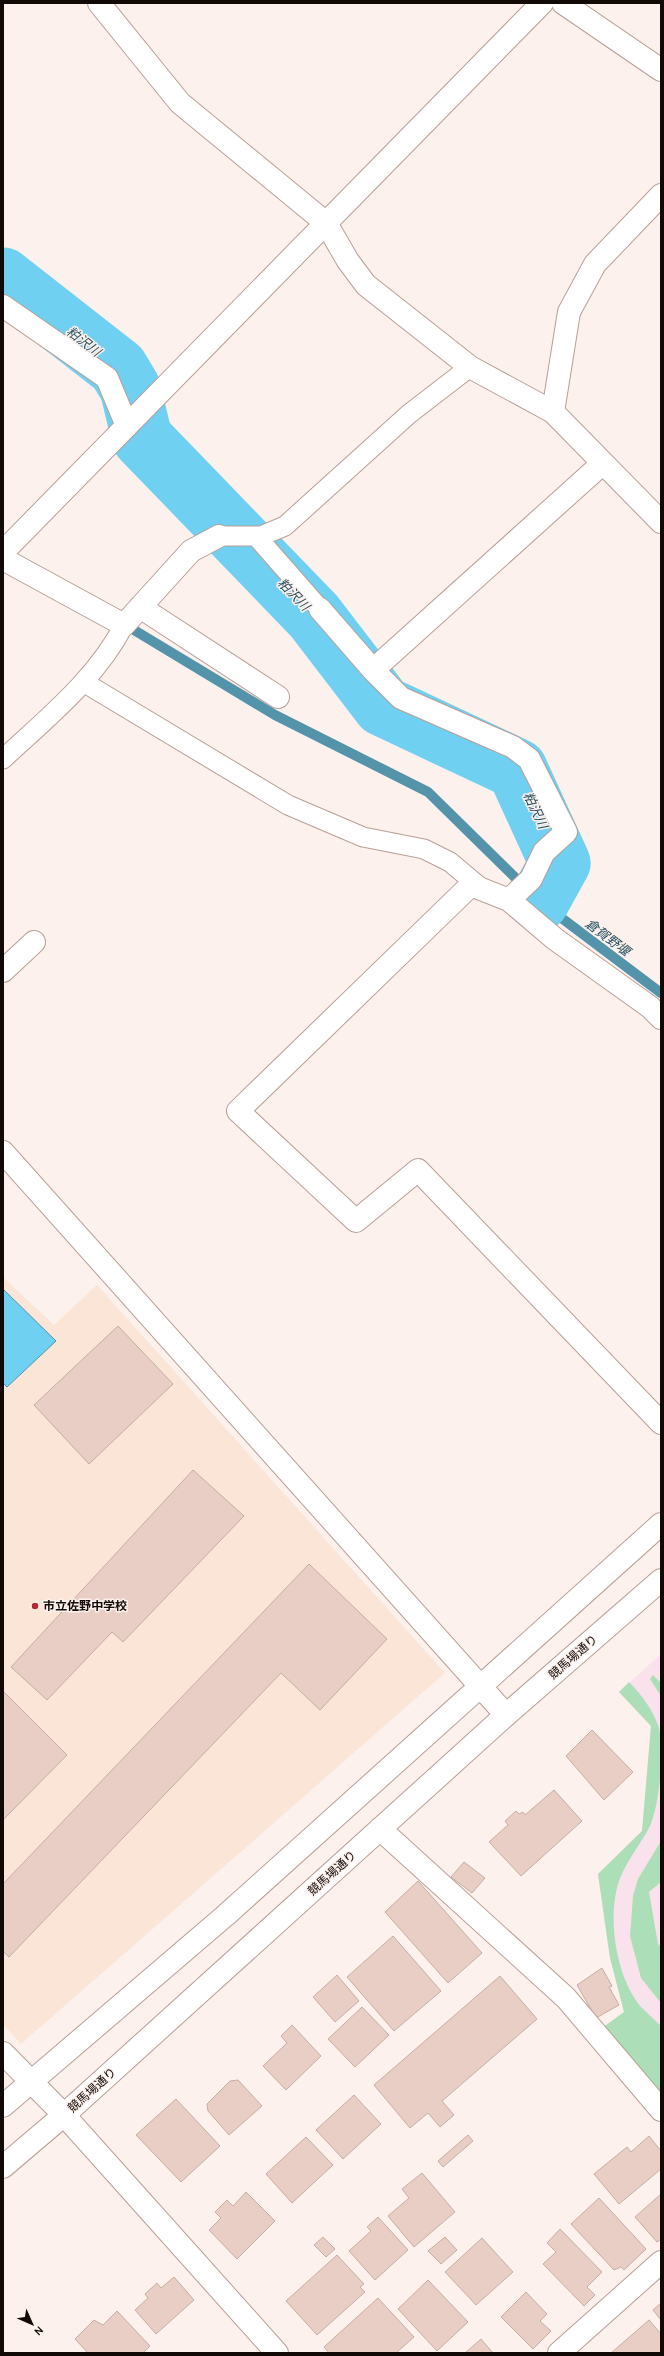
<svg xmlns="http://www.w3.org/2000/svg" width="664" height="2356" viewBox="0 0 664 2356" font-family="Karla,'Noto Sans JP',sans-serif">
<rect width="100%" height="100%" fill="#fcf1ed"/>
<path fill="#fae2ec" d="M661 1654V2097L602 2028 624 2012 610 1958 598 1874 642 1831 651 1726 619 1692Z"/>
<path fill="#fae5d6" d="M3 1277 54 1325 97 1285 445 1673 21 2044 3 2024Z"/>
<path fill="#acdeb7" d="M653 1675 661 1683V1696L650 1679Z
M629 1682C642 1695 653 1710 659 1728 664 1752 660 1803 650 1826 640 1846 622 1866 617 1888 608 1923 617 1979 641 2007 647 2013 654 2019 661 2026V2097L602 2028 624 2012 610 1958 598 1874 642 1831 651 1726 619 1692Z
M661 1841V1882L649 1892 658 1944 661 1947V2003L641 1978 630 1936 633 1896 638 1879Z"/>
<path fill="#6fd0f1" stroke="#5394aa" d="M3 1289 56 1341 7 1387 3 1383Z"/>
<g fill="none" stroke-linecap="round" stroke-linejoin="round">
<path stroke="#5394aa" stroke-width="10" d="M134 630 275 715 428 792 539 901 661 993"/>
<path stroke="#6fd0f1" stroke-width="61" d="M3 278 118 368 130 388 142 438 314 616 383 706 517 769 560 863 539 901"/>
</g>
<path fill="#e8cec4" stroke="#c6ada3" d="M118 1326 173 1384 89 1464 34 1405Z
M193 1470 244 1516 123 1642 112 1632 47 1700 11 1667Z
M309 1564 387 1639 320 1710 281 1673 9 1957 3 1951V1884Z
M3 1691 67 1755 3 1820Z
M592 1730 633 1772 604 1800 566 1756Z
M554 1790 582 1821 521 1876 489 1842 508 1825 505 1821 516 1811 519 1814 523 1812 525 1815Z
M464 1862 485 1878 472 1893 451 1877Z
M418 1881 482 1953 448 1983 385 1912Z
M393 1936 441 1991 394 2031 347 1977Z
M602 1968 612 1986 609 1987 619 2005 596 2018 577 1985Z
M337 1975 359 2001 335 2022 313 1997Z
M500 1976 537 2019 442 2101 454 2115 440 2127 428 2113 410 2128 374 2085Z
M362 2007 389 2035 355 2067 328 2039Z
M292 2025 321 2056 286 2090 263 2066 287 2043 281 2036Z
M238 2080 262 2106 229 2135 208 2111 207 2104 230 2081Z
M354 2095 381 2124 343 2159 316 2130Z
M176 2099 220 2146 181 2182 136 2135Z
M468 2135 473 2141 443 2167 438 2161Z
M649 2136 661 2151V2169L619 2204 594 2174 627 2147 631 2152Z
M306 2137 333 2165 292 2203 266 2174Z
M422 2173 455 2212 414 2247 388 2216 409 2198 402 2189Z
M246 2192 275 2221 237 2259 209 2230 221 2218 215 2212 227 2200 233 2206Z
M661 2194V2239L657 2242 635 2217Z
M599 2198 646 2249 624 2270 621 2267 614 2270 571 2224Z
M378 2217 408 2250 375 2280 349 2251 371 2231 367 2227Z
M560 2229 602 2272 587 2287 595 2295 584 2306 543 2264 556 2252 547 2243Z
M323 2237 335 2249 326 2257 314 2245Z
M445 2237 457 2250 441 2264 428 2251Z
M482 2238 513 2272 476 2305 445 2272Z
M337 2255 364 2284 360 2287 365 2292 317 2335 286 2301Z
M174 2277 194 2300 156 2334 135 2310 148 2298 145 2294 157 2283 161 2288Z
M428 2280 468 2322 437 2351 398 2309Z
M526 2292 547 2314 540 2321 551 2331 533 2349 501 2317Z
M378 2298 414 2337 396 2353H329L324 2347Z
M661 2303V2320L653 2310Z
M117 2311 150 2346 143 2353H88L75 2339 94 2320 103 2325Z
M649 2320 661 2334V2353H611Z
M481 2339 493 2353H465Z"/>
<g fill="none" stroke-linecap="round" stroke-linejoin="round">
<defs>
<path id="service" d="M219 536H261L285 526 409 414 470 367
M256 536 320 609
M85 683 288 805 363 837 424 849 450 862 481 888
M3 759C47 718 96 679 124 625"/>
<path id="minor" d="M99 3 180 103 326 223 348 261 366 285 470 367 553 412 661 522
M563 3 661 70
M3 306 107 378 127 426
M553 412 569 312 595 264 661 195
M3 552 542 3
M3 559 124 625 191 551 219 536
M140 607 278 697
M320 609 373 670 401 698 513 747 529 759 566 832 544 852 531 879 509 900
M373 670 603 463
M3 971 34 942
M661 1018 650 1007 555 939 509 900 471 885 238 1111 356 1221 418 1170 661 1423
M3 1152 506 1715
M380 1829 566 1998 661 2110
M3 2053 64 2115 277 2353
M559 2353 661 2262"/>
<path id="tertiary" d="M3 2106 226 1915 661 1524
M3 2167 64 2115 506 1715 661 1580"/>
</defs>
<use href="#service" stroke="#b89f96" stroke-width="21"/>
<use href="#minor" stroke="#b89f96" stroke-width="24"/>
<use href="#tertiary" stroke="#b89f96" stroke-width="24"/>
<use href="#service" stroke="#fff" stroke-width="19"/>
<use href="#minor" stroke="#fff" stroke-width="22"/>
<use href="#tertiary" stroke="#fff" stroke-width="22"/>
</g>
<circle fill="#b62538" stroke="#fcf1ed" stroke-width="1.5" cx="35" cy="1606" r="4"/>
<g text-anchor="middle" stroke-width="3" stroke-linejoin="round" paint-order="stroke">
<g font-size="12" font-weight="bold" fill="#110906" stroke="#fcf1ed" text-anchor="start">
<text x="43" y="1610">市立佐野中学校</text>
</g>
<g font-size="12" fill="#110906" stroke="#fcf1ed">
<text transform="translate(573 1657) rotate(-41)" y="4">競馬場通り</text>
<text transform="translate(332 1873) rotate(-42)" y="4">競馬場通り</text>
<text transform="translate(92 2090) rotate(-42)" y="4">競馬場通り</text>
</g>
<g font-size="13" font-style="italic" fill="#244e5d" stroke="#fcf1ed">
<text transform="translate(84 341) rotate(38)" y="5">粕沢川</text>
<text transform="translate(294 594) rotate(46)" y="5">粕沢川</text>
<text transform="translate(536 810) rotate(65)" y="5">粕沢川</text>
<text transform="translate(608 937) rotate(37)" y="5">倉賀野堰</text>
</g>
</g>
<rect width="664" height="2356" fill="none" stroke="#110906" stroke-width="8"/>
<g transform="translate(32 2324) rotate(135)" stroke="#fcf1ed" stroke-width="3" paint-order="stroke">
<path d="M0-3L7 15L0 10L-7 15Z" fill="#110906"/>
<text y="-6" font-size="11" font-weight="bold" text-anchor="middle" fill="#110906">N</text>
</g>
</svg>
